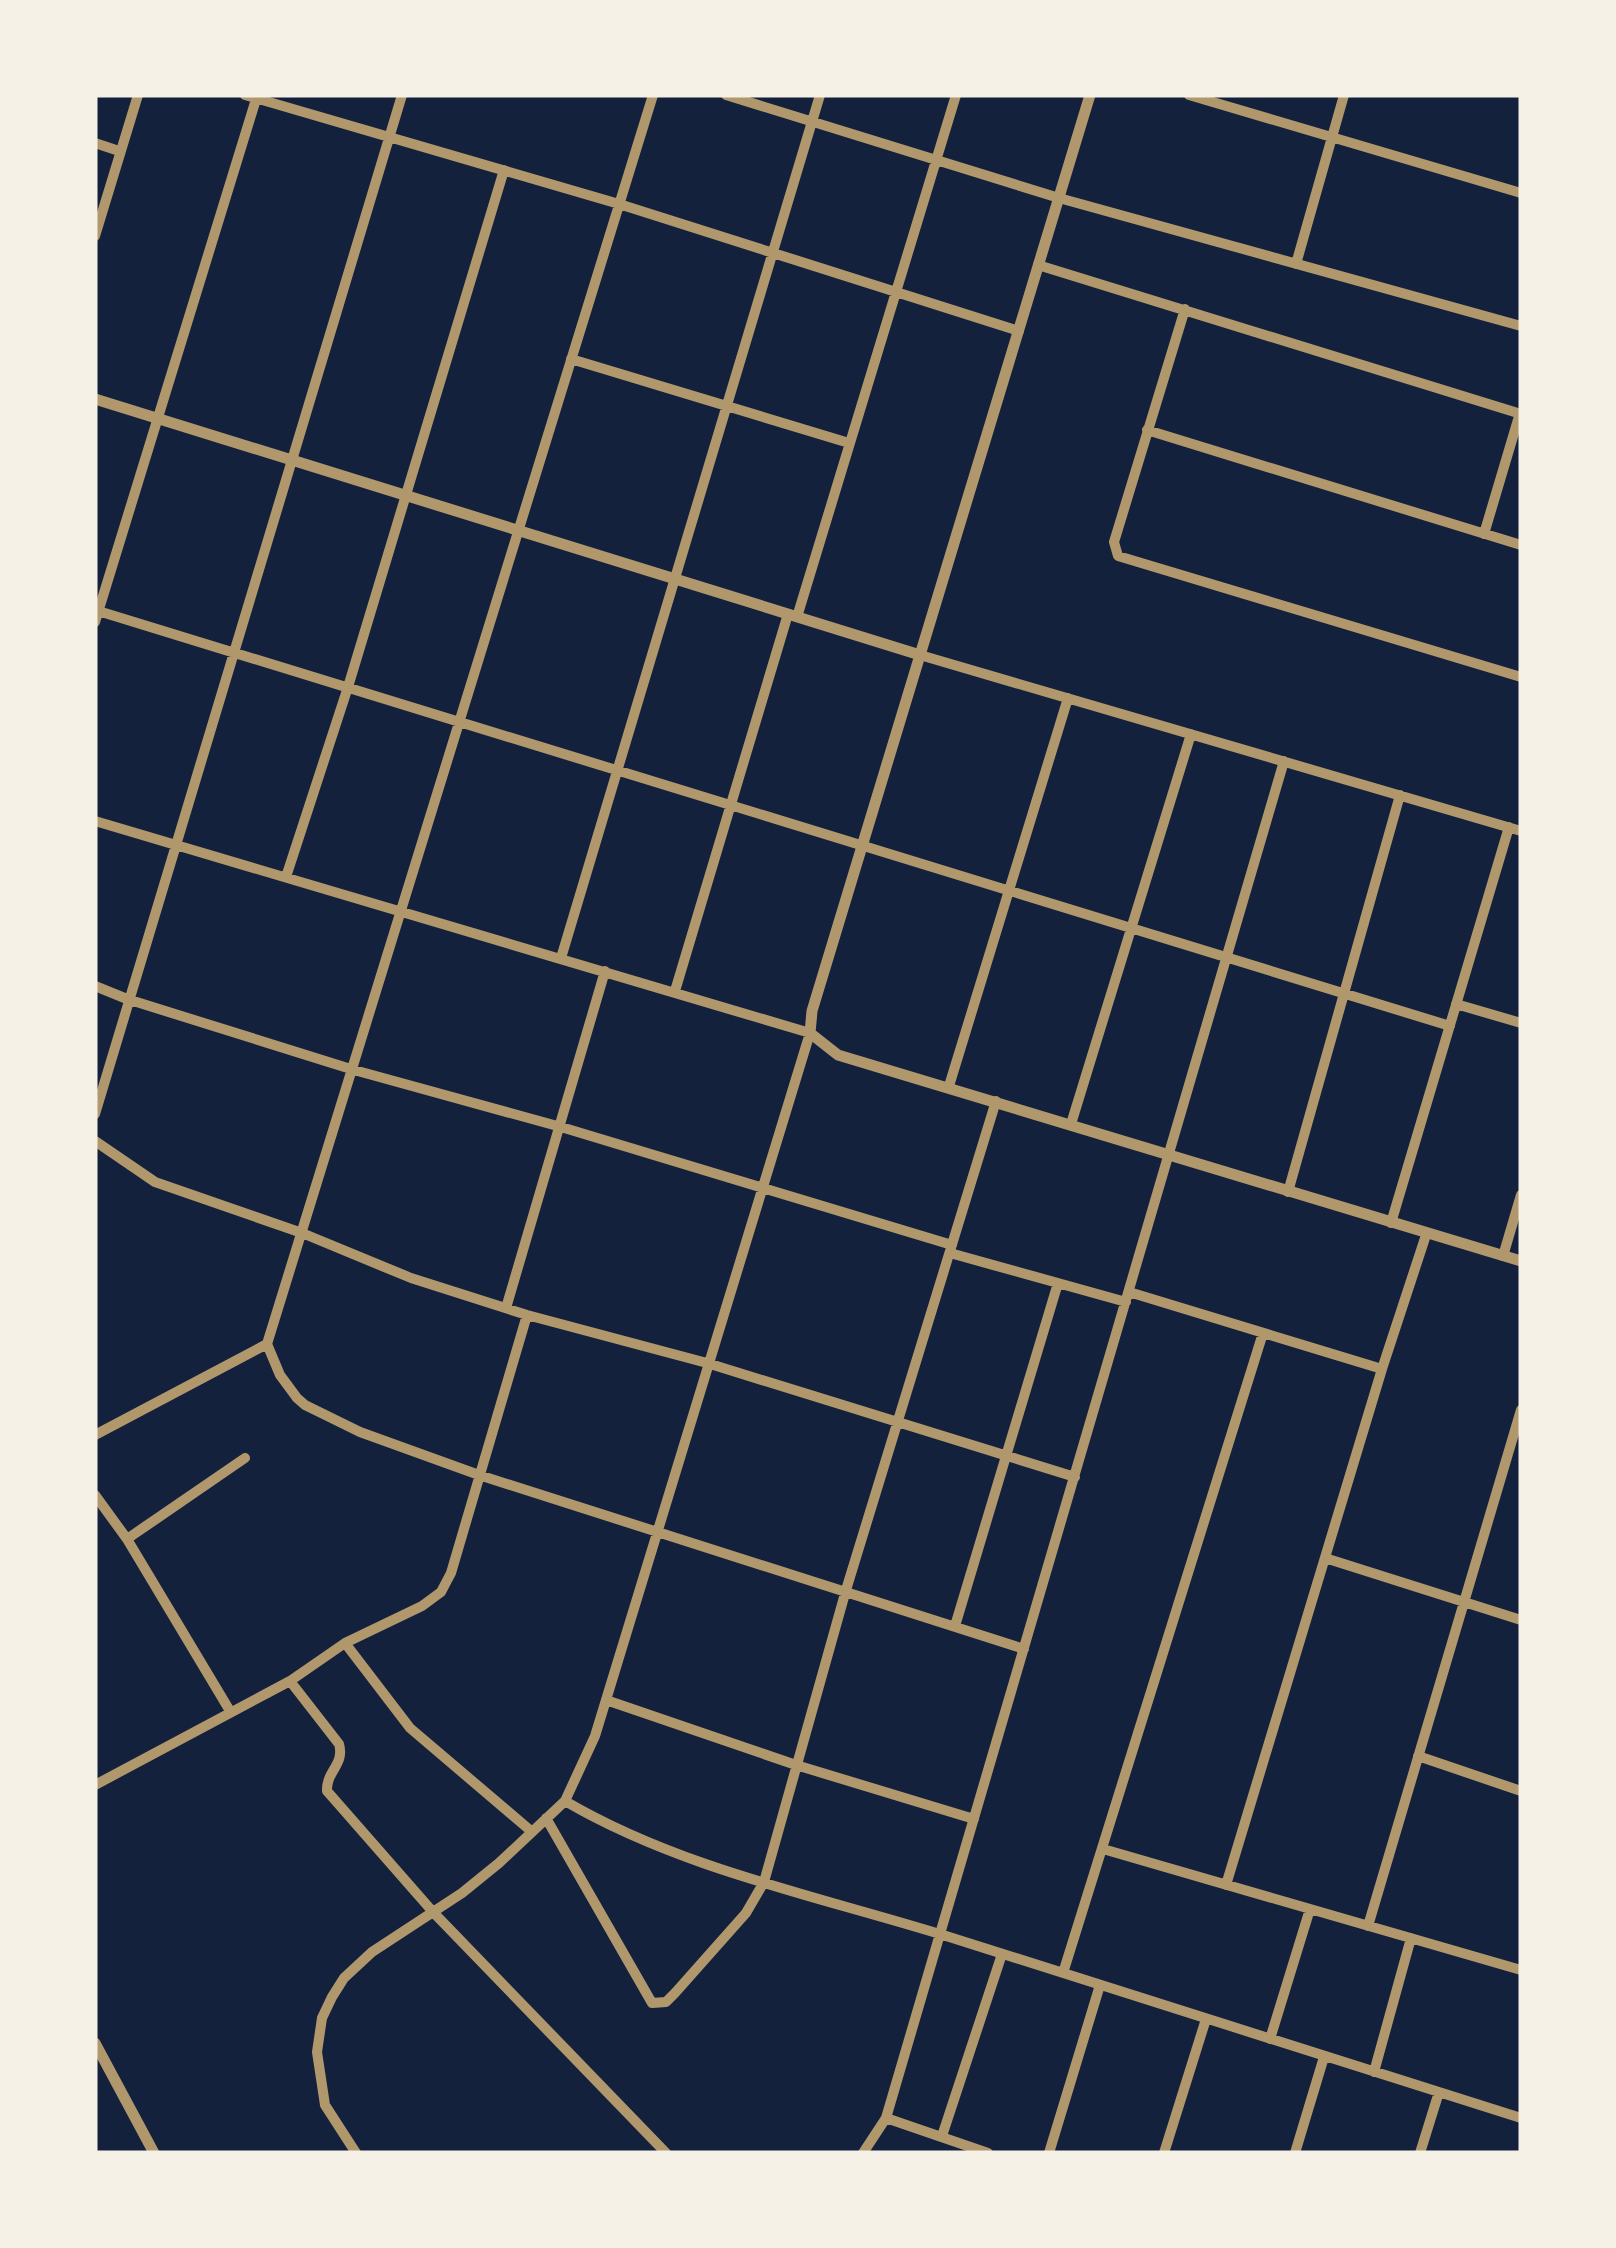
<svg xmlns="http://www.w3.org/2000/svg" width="1616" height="2248" viewBox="0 0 1616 2248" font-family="Bitter,serif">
<rect width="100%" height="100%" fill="#14213d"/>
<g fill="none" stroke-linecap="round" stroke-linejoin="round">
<path stroke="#b1986c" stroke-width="10" d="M245 95 619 204 1019 331
M653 95 267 1344 280 1375 297 1398 305 1405 360 1432 479 1475 1024 1649
M726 95 1059 198 1521 326
M1189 95 1521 193
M95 143 119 151
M95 236 138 95
M1296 264 1344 95
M1038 265 1521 414
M1185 309 1114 542 1118 556 1521 677
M571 359 849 443
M1147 430 1521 545
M1484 534 1520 413
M95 610 1450 1026
M797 617 956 95
M95 622 257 96
M920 655 1521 831
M95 821 810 1033 606 1700 595 1736 565 1801 499 1863 462 1893 372 1952 344 1978 332 1997 322 2018 317 2052 325 2105 356 2153
M286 877 348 687 504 170
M561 958 820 95
M95 986 127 999 354 1070 561 1127 952 1245
M675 991 788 614
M1456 1004 1521 1023
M949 1086 1068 698
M95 1114 402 95
M1071 1124 1191 734
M95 1141 155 1182 302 1233 411 1278 527 1315 707 1363 1075 1477
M1288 1192 1400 795
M1391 1223 1509 827
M950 1253 1126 1302
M1503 1256 1521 1195
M1129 1292 1382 1369
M506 1308 605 971
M95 1435 267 1344
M95 1495 127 1539 230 1711
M127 1539 245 1458
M1325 1558 1521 1620
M955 1626 1058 1283
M345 1643 410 1728 531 1831
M290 1681 339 1744C345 1765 326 1771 327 1791L433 1912 666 2153
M606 1700 796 1765 974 1819
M1418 1756 1521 1791
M95 1785 290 1681 345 1643 422 1606 441 1592 451 1573 527 1315
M565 1801C679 1868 817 1896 943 1935 1136 1995 1328 2058 1521 2118
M546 1818 652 2003 666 2002 675 1993 746 1913 764 1882 846 1590 996 1101
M1103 1849 1521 1970
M1226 1885 1382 1369 1426 1235
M1368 1926 1521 1410
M1063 1973 1263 1333
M1270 2039 1310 1909
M1374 2072 1411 1938
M886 2118 988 2153
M942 2136 1002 1954
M863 2153 886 2118 1284 761
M1049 2153 1100 1985
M1164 2153 1206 2019
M1295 2153 1324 2057
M1420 2153 1439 2092"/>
<path stroke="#b1986c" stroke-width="11" d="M1090 95 812 1011 810 1033 838 1055 1521 1261
M95 399 920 655
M95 2043 154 2153"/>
</g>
<rect width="1616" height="2248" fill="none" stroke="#f6f1e7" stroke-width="195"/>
</svg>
